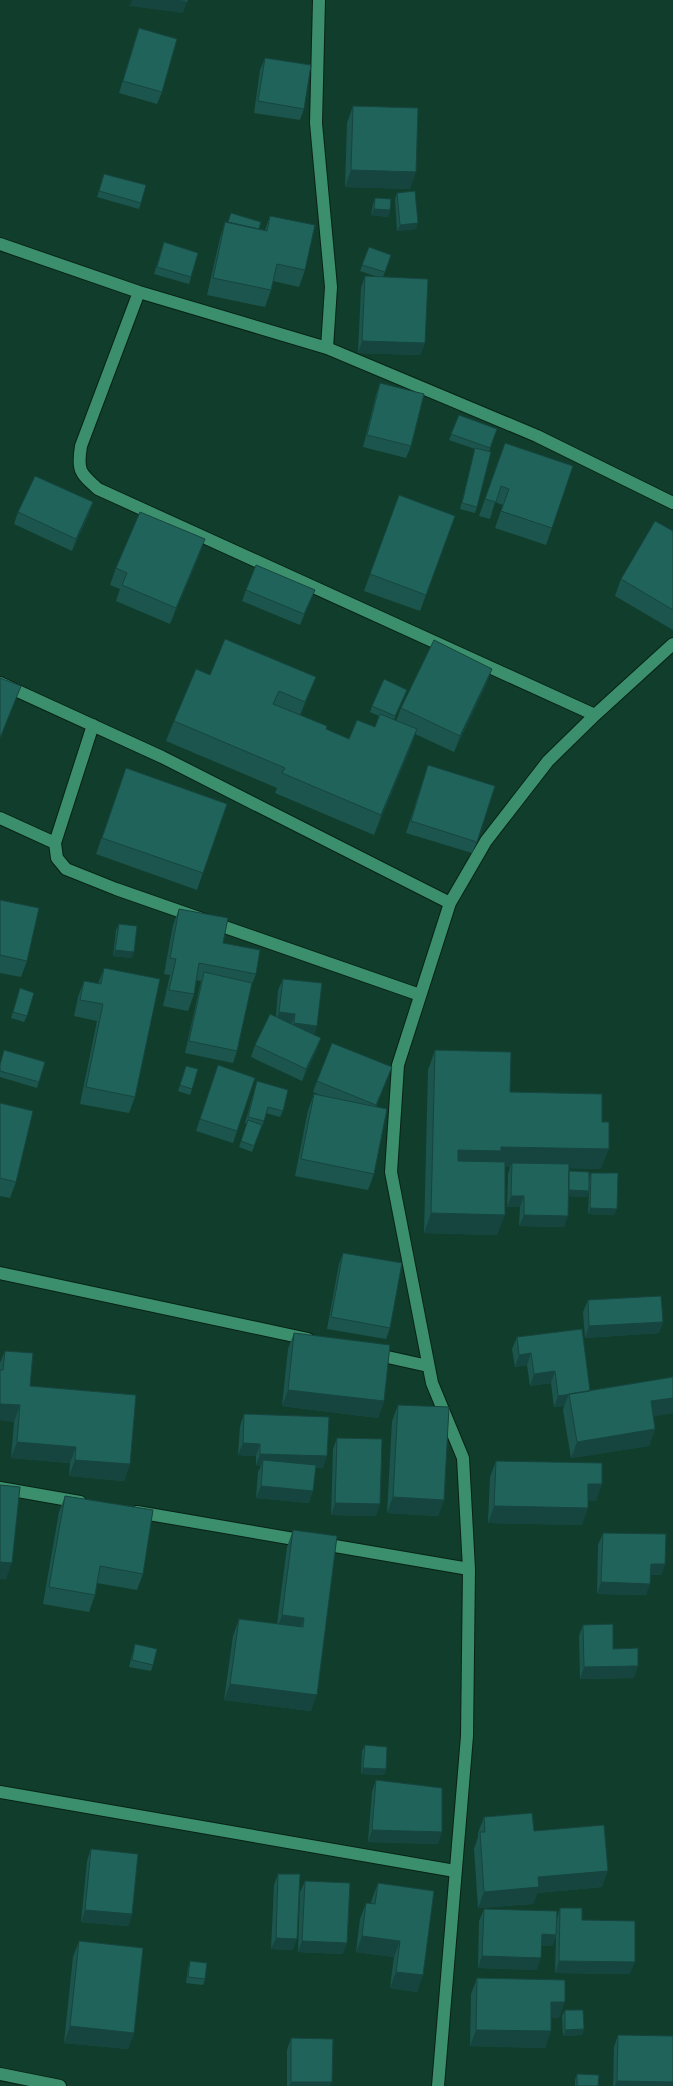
<svg xmlns="http://www.w3.org/2000/svg" width="673" height="2086" viewBox="0 0 673 2086" font-family="'Work Sans',sans-serif">
<rect width="100%" height="100%" fill="#113e2c"/>
<g fill="none" stroke-linecap="round" stroke-linejoin="round">
<defs>
<path id="minor" d="M319 0 316 123 331 287 327 348
M0 244 139 292 327 348 537 436 673 503
M139 292 81 446C77 471 80 473 98 489L595 715
M0 683 162 757 450 903
M93 725 55 843 57 858 66 869 116 889 420 995
M0 818 55 843
M0 1273 308 1339
M374 1354 428 1366
M0 1488 80 1502
M137 1512 469 1569
M0 1792 455 1871
M0 2074 60 2086
M438 2086 467 1736 469 1569 463 1458 432 1383 391 1172 398 1065 450 903 486 841 548 761 595 715 673 644"/>
</defs>
<use href="#minor" stroke="#072217" stroke-width="14"/>
<use href="#minor" stroke="#3c8f6c" stroke-width="12"/>
</g>
<path fill="#1c554d" d="M139 28 162 92 157 104 119 93Z
M265 58 304 109 300 120 254 113 260 70Z
M353 106 410 189 345 187 347 123Z
M104 174 141 203 139 209 97 197Z
M397 193 416 229 397 231 395 199Z
M375 198 390 210 388 217 371 215 373 204Z
M270 216 305 270 299 287 273 281 271 290 265 307 207 295 220 238 225 222 265 230Z
M369 247 391 255 383 277 425 343 420 355 358 353 361 288 365 276 378 277 360 271Z
M162 248 191 277 189 284 154 274Z
M380 383 411 446 406 458 363 447 376 395Z
M459 415 497 429 489 452 477 507 475 513 460 509 475 449 449 440Z
M499 459 552 528 546 545 495 528 503 505 495 502 490 519 479 516Z
M399 495 455 516 420 611 364 591Z
M18 512 89 514 72 551 14 524Z
M673 531V630L615 596 621 579Z
M199 556 170 624 116 601 120 589 110 585 116 568Z
M246 590 310 601 300 625 242 601Z
M210 675 316 677 300 715 326 729 349 739 375 727 379 716 370 712 372 706 407 690 394 720 396 721 401 708 486 685 454 752 415 734 410 749 374 835 275 793 277 788 166 741 174 721Z
M428 765 477 842 472 853 406 833Z
M126 768 227 804 197 890 96 854Z
M0 900 27 961 21 977 0 973Z
M179 909 223 943 256 974 251 986 237 1051 233 1063 185 1053 201 981 196 980 194 994 188 1011 163 1006 170 975 164 974 173 925Z
M119 924 132 958 113 956 116 930Z
M104 968 135 1097 129 1113 80 1104 97 1021 74 1016 78 997 84 981 98 984Z
M283 979 314 1035 317 1049 302 1081 251 1057 255 1045 276 1016 278 990Z
M20 988 27 1016 24 1022 11 1018Z
M435 1050 510 1092 601 1169 569 1168V1171L589 1179 591 1173 614 1215 588 1214 589 1191 587 1197 569 1196 564 1227 519 1226 520 1207H507L508 1174 510 1167H505L497 1235 424 1233 428 1070Z
M45 1062 37 1088 0 1077V1063Z
M218 1065 237 1131 233 1143 196 1131Z
M186 1066 192 1089 190 1095 178 1091Z
M387 1079 376 1107 374 1174 368 1190 295 1176 308 1110 314 1094 320 1095 313 1092 317 1081Z
M257 1081 283 1111 280 1117 266 1113 264 1121 252 1152 239 1147 247 1124 245 1123Z
M0 1103 16 1182 10 1198 0 1196Z
M343 1253 390 1328 386 1339 327 1329 339 1264Z
M588 1300 663 1322 659 1333 585 1338 583 1312Z
M294 1333 384 1401 378 1418 282 1406 288 1349Z
M517 1337 590 1391 673 1377V1413L653 1416 655 1429 649 1446 571 1458 563 1410 564 1406 554 1407 551 1383 530 1386 527 1365 515 1367 512 1349Z
M5 1351 30 1386 130 1464 124 1481 69 1476 70 1463 11 1458 14 1422 0 1420V1363Z
M398 1405 444 1500 438 1516 387 1513 392 1421Z
M244 1414 323 1468H316L309 1503 256 1498 258 1472 261 1466 256 1465V1456L238 1455 240 1426Z
M337 1438 376 1516 331 1515 333 1449Z
M496 1461 596 1501 588 1500 582 1525 488 1523 490 1477Z
M65 1496 143 1574 137 1590 97 1583 95 1595 89 1612 43 1604 59 1512Z
M293 1530 337 1536 311 1711 224 1700 233 1636 239 1619 277 1624 287 1547Z
M603 1533 665 1564 661 1575H650L646 1595 597 1594 598 1545Z
M583 1625 613 1649 634 1678 580 1679 579 1636Z
M135 1644 153 1665 151 1671 129 1667Z
M365 1745 386 1769 384 1775 361 1774 362 1751Z
M376 1780 438 1844 368 1842 372 1792Z
M484 1817 534 1831 602 1887 537 1893 533 1904 478 1908 474 1849 478 1837V1833Z
M91 1849 132 1914 128 1926 81 1922 87 1861Z
M278 1874 293 1950 271 1949 274 1885Z
M305 1881 343 1954 298 1952 300 1892Z
M378 1883 434 1891 417 1992 390 1988 394 1957 356 1952 360 1919 366 1903H371L372 1899Z
M560 1908 582 1920 630 1974 555 1973 556 1936 552 1946H541L537 1970 478 1968 479 1921 484 1909 557 1918Z
M79 1941 134 2033 128 2049 64 2043 73 1957Z
M190 1961 205 1979 203 1985 186 1983 188 1968Z
M477 1978 559 2018H551L545 2048 470 2046 471 1994Z
M565 2010 584 2029 582 2035 563 2036 562 2016Z
M618 2035 673 2086H613L614 2047Z
M291 2038 330 2086H287V2050Z
M577 2074 598 2086H575V2080Z"/>
<path fill="#16453f" d="M132 0H176L187 2 183 13 129 6Z
M351 170 416 172 410 189 345 187Z
M374 209 390 210 388 217 371 215Z
M418 223 416 229 397 231 400 225Z
M362 341 425 343 420 355 358 353Z
M93 502 89 514 72 551 76 539Z
M205 539 199 556 170 624 176 608Z
M492 669 486 685 454 752 460 736Z
M316 677 298 722 305 702Z
M417 729 410 749 374 835 381 815Z
M115 950 134 952 132 958 113 956Z
M279 1012 295 1014 291 1026 275 1024Z
M294 1023 317 1026 313 1038 290 1035Z
M321 1038 317 1049 302 1081 306 1069Z
M501 1147 609 1149 601 1169 512 1167V1163L510 1167H495L451 1170 458 1150Z
M568 1190 589 1191 587 1197 566 1196Z
M511 1196H524L520 1207H507Z
M590 1208 617 1209 614 1215 588 1214Z
M431 1213 505 1215 497 1235 424 1233Z
M524 1215 568 1216 564 1227 519 1226Z
M663 1322 659 1333 585 1338 589 1326Z
M531 1353 527 1365 515 1367 519 1355Z
M555 1371 551 1383 530 1386 534 1374Z
M288 1390 384 1401 378 1418 282 1406Z
M569 1394 564 1406 554 1407 558 1396Z
M673 1398V1413L645 1418 651 1401Z
M0 1404 20 1405 14 1422 0 1420Z
M655 1429 649 1446 571 1458 577 1442Z
M17 1442 76 1447 70 1463 11 1458Z
M243 1443 260 1444 256 1456 238 1455Z
M260 1454 327 1456 323 1468 262 1466 263 1460 261 1466 256 1465Z
M75 1460 130 1464 124 1481 69 1476Z
M588 1484H602L596 1501 582 1500Z
M261 1486 313 1491 309 1503 256 1498Z
M393 1497 444 1500 438 1516 387 1513Z
M335 1503 380 1504 376 1516 331 1515Z
M494 1506 588 1508 582 1525 488 1523Z
M0 1562 12 1563 6 1579H0Z
M651 1564H665L661 1575H647Z
M601 1582 650 1584 646 1595 597 1594Z
M282 1615 304 1618 298 1635 276 1632Z
M638 1666 634 1678 580 1679 584 1667Z
M230 1684 317 1695 311 1711 224 1700Z
M363 1768 386 1769 384 1775 361 1774Z
M372 1830 442 1832 438 1844 368 1842Z
M608 1871 602 1887 537 1893 533 1904 478 1908 484 1892 538 1877Z
M85 1910 132 1914 128 1926 81 1922Z
M542 1934 556 1935 552 1946H537Z
M362 1936 400 1941 394 1957 356 1952Z
M276 1938 297 1939 293 1950 271 1949Z
M302 1941 347 1943 343 1954 298 1952Z
M482 1956 541 1958 537 1970 478 1968Z
M559 1961 635 1962 630 1974 555 1973Z
M396 1972 423 1975 417 1992 390 1988Z
M551 2002H565L559 2018H545Z
M70 2026 134 2033 128 2049 64 2043Z
M584 2029 582 2035 563 2036 565 2030Z
M476 2030 551 2031 545 2048 470 2046Z
M617 2081 673 2082V2086H615Z
M291 2082H332L330 2086H289Z"/>
<path fill="#20635a" stroke="#16453f" d="M176 0H188L187 2Z
M139 28 177 39 162 92 123 81Z
M265 58 311 65 304 109 258 101Z
M353 106 418 108 416 172 351 170Z
M104 174 146 185 141 203 99 191Z
M415 191 418 223 400 225 397 193Z
M375 198 391 199 390 210 374 209Z
M231 213 261 222 259 229 228 222Z
M270 216 315 225 305 270 277 264 271 290 213 278 225 222 267 231Z
M164 242 198 253 191 277 157 267Z
M369 247 391 255 385 272 362 265Z
M365 276 428 279 425 343 362 341Z
M380 383 424 394 411 446 367 435Z
M459 415 497 429 490 448 451 434Z
M505 443 573 466 552 528 501 511 509 489 501 486 496 502 485 499Z
M475 448 491 452 477 507 462 503Z
M35 476 93 502 76 539 18 512Z
M399 495 455 516 426 595 370 574Z
M140 512 205 539 176 608 122 585 127 573 116 568Z
M655 521 673 531V610L621 579Z
M256 565 315 590 304 614 246 590Z
M225 639 316 677 305 702 279 691 273 704 327 726 326 729 349 739 357 720 375 727 380 714 417 729 381 815 282 773 285 768 174 721 196 669 210 675Z
M434 640 492 669 460 736 401 708Z
M0 678 21 686 0 738Z
M384 679 407 690 395 716 372 706Z
M428 765 495 786 477 842 411 821Z
M126 768 227 804 203 873 102 838Z
M0 900 39 908 27 961 0 955Z
M179 909 228 918 223 943 260 950 256 974 199 963 194 994 169 990 176 959 170 958Z
M119 924 137 926 134 952 115 950Z
M104 968 160 979 135 1097 86 1087 103 1004 80 1000 84 981 101 984Z
M204 972 252 983 237 1051 189 1041Z
M283 979 322 983 317 1026 294 1023 295 1014 279 1012Z
M20 988 34 993 27 1016 13 1012Z
M270 1014 321 1038 306 1069 255 1045Z
M332 1043 392 1067 376 1105 317 1081Z
M4 1050 45 1062 39 1082 0 1071V1065Z
M435 1050 511 1052 510 1092 602 1094V1122H609V1149L501 1147V1151L458 1150V1161L505 1162V1215L431 1213Z
M218 1065 255 1078 237 1131 200 1119Z
M186 1066 198 1069 192 1089 180 1085Z
M257 1081 288 1090 283 1111 268 1107 264 1121 248 1117Z
M314 1094 387 1109 374 1174 301 1159Z
M0 1103 33 1111 16 1182 0 1178Z
M248 1120 262 1125 254 1146 241 1141Z
M512 1163 569 1164 568 1216 524 1215V1196H511Z
M569 1171 589 1172V1191L569 1190Z
M591 1173H618L617 1209 590 1208Z
M343 1253 402 1263 390 1328 331 1317Z
M661 1296 663 1322 589 1326 588 1300Z
M582 1329 590 1391 558 1396 555 1371 534 1374 531 1353 519 1355 517 1337Z
M294 1333 390 1345 384 1401 288 1390Z
M5 1351 33 1353 30 1386 136 1395 130 1464 75 1460 76 1447 17 1442 20 1405 0 1404V1370H3Z
M673 1377V1398L651 1401 655 1429 577 1442 569 1394Z
M398 1405 449 1407 444 1500 393 1497Z
M244 1414 329 1417 327 1456 260 1454V1444L243 1443Z
M337 1438 382 1439 380 1504 335 1503Z
M263 1460 316 1465 313 1491 261 1486Z
M496 1461 602 1463V1484H588V1508L494 1506Z
M0 1485 20 1487 12 1563 0 1562Z
M65 1496 153 1510 143 1574 100 1566 95 1595 49 1587Z
M293 1530 337 1536 317 1695 230 1684 239 1619 303 1627 304 1618 282 1615Z
M603 1533 666 1534 665 1564H651L650 1584 601 1582Z
M613 1624V1649L638 1648V1666L584 1667 583 1625Z
M135 1644 157 1649 153 1665 132 1660Z
M365 1745 387 1747 386 1769 363 1768Z
M376 1780 442 1788V1832L372 1830Z
M532 1813 534 1831 604 1825 608 1871 538 1877 539 1887 484 1892 480 1832H485L484 1817Z
M91 1849 138 1854 132 1914 85 1910Z
M278 1874H300L297 1939 276 1938Z
M305 1881 350 1883 347 1943 302 1941Z
M378 1883 434 1891 423 1975 396 1972 400 1941 362 1936 366 1903 375 1904Z
M560 1908H582V1920L635 1921V1962L559 1961Z
M484 1909 557 1911 556 1935 542 1934 541 1958 482 1956Z
M79 1941 143 1948 134 2033 70 2026Z
M190 1961 207 1963 205 1979 188 1977Z
M477 1978 565 1980V2002H551V2031L476 2030Z
M565 2010H583L584 2029 565 2030Z
M618 2035 673 2036V2082L617 2081Z
M291 2038 333 2039 332 2082H291Z
M577 2074 599 2075 598 2086H577Z"/>
</svg>
